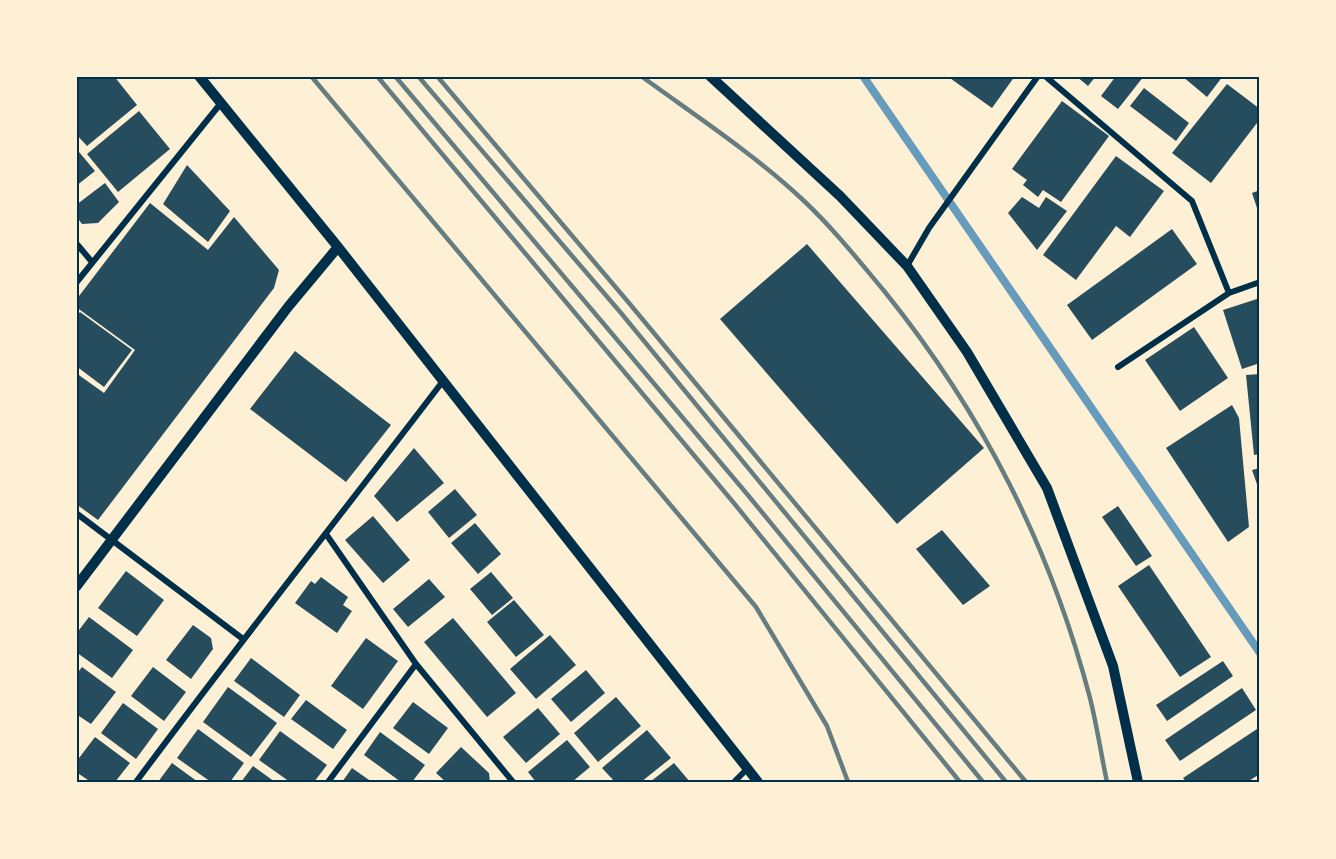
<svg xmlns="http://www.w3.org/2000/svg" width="1336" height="859" viewBox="0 0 1336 859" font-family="Poppins,sans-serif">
<rect width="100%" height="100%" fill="#fdf0d5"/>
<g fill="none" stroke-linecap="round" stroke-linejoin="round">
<path stroke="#669bbc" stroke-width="8" d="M863 76 1260 653"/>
</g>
<path fill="#264d5e" d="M76 76H114L137 105 87 146 76 134Z
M947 76H1015L992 108Z
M1076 76H1096L1088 86Z
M1116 76H1144L1118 109 1101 96Z
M1182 76H1223L1207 97Z
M1227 84 1260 109V119L1211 183 1172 153Z
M1144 88 1189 123 1176 141 1130 106Z
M1062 101 1109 136 1061 202 1043 190 1038 197 1023 185 1027 180 1012 169Z
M139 111 170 149 118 192 87 154Z
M79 152 95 171 76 186V154Z
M1116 156 1164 191 1130 237 1116 226 1076 280 1043 255Z
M187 165 230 211 208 242 163 204Z
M105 183 119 202 98 223 82 224 76 216V205Z
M1260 190V214H1259L1252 193Z
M1022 197 1039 208 1046 197 1067 211 1037 250 1008 213Z
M150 203 208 250 234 217 279 270 274 288 98 520 76 504V373L104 393 135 350 76 307V300Z
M1172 229 1197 264 1092 340 1067 305Z
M807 244 984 448 897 524 720 319Z
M1260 298V363L1242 369 1223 310Z
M80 312 132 350 104 387 76 366V317Z
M1194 327 1228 378 1180 411 1145 360Z
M295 351 391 425 346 482 250 409Z
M1260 374V454L1254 455 1246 375Z
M1232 405 1239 418 1249 527 1228 542 1166 448Z
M414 448 444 483 397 522 374 496Z
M1260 468V490H1259L1252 470Z
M455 489 477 515 449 538 428 512Z
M1118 506 1152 556 1136 566 1102 517Z
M373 516 410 560 383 583 345 540Z
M475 523 501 554 478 574 451 543Z
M942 530 990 586 963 605 916 549Z
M1149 565 1211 657 1180 677 1118 586Z
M126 571 164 600 137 636 98 608Z
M491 572 513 598 492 615 470 589Z
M321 577 348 597 343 605 352 611 337 633 295 603 311 581 315 584Z
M429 579 445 597 408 627 393 609Z
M514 600 544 635 516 657 487 622Z
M89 617 133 650 112 678 76 652V634Z
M453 618 516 693 487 717 424 642Z
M193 625 211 638 213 649 191 679 166 660Z
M550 635 576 665 536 699 510 669Z
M366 638 398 661 363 709 331 686Z
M251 658 300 695 284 717 234 681Z
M1223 661 1233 676 1167 721 1156 705Z
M82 667 116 692 91 724 76 714V675Z
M153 667 186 692 164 721 131 696Z
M586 670 605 693 571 722 551 699Z
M228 687 277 723 251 757 203 722Z
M1242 688 1256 710 1180 761 1165 740Z
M616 697 641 726 598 762 574 733Z
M306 700 347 730 333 749 291 719Z
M413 702 448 728 429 754 393 728Z
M123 703 158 729 136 759 101 733Z
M538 708 560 734 526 763 503 737Z
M1260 727V774L1247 782H1186L1183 778Z
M198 729 244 763 230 782H211L177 758Z
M647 730 671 758 641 782H615L602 768Z
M280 731 327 765 314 782H290L259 760Z
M380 732 425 765 412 782H401L364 755Z
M95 737 130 763 115 782H91L76 772V762Z
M567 740 590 767 572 782H536L528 772Z
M461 747 489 773 490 782H446L436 773Z
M172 763 198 782H158Z
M674 763 690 782H650Z
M253 766 275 782H241Z
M352 768 372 782H342Z"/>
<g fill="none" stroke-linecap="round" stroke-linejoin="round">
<path stroke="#003049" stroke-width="6" d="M1045 76 1192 201 1229 293 1118 367
M76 243 92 262
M907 266 929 228 1038 76
M76 283 221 103
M1229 293 1260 282
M76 513 243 639
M326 534 416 664 513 782
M136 782C236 647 341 515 443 381
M328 782 416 664
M734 782 747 769"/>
<path stroke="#003049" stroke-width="10" d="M199 76 338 247 758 782
M710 76 840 196 907 266 967 352 1047 488 1113 666 1138 782
M76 587 288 307 338 247"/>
<path stroke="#657d81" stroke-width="4.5" d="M311 76 756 607 827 726 848 782
M377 76 733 502 960 782
M395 76 747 494 983 782
M418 76 621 313 1006 782
M437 76 629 303 1026 782
M641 76C696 116 754 154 803 200 833 228 859 261 885 292 983 414 1050 546 1090 698 1097 726 1101 754 1107 782"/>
</g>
<rect width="1336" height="859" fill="none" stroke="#fdf0d5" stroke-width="156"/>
<rect x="78" y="78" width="1180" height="703" fill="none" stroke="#003049" stroke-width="2"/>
</svg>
